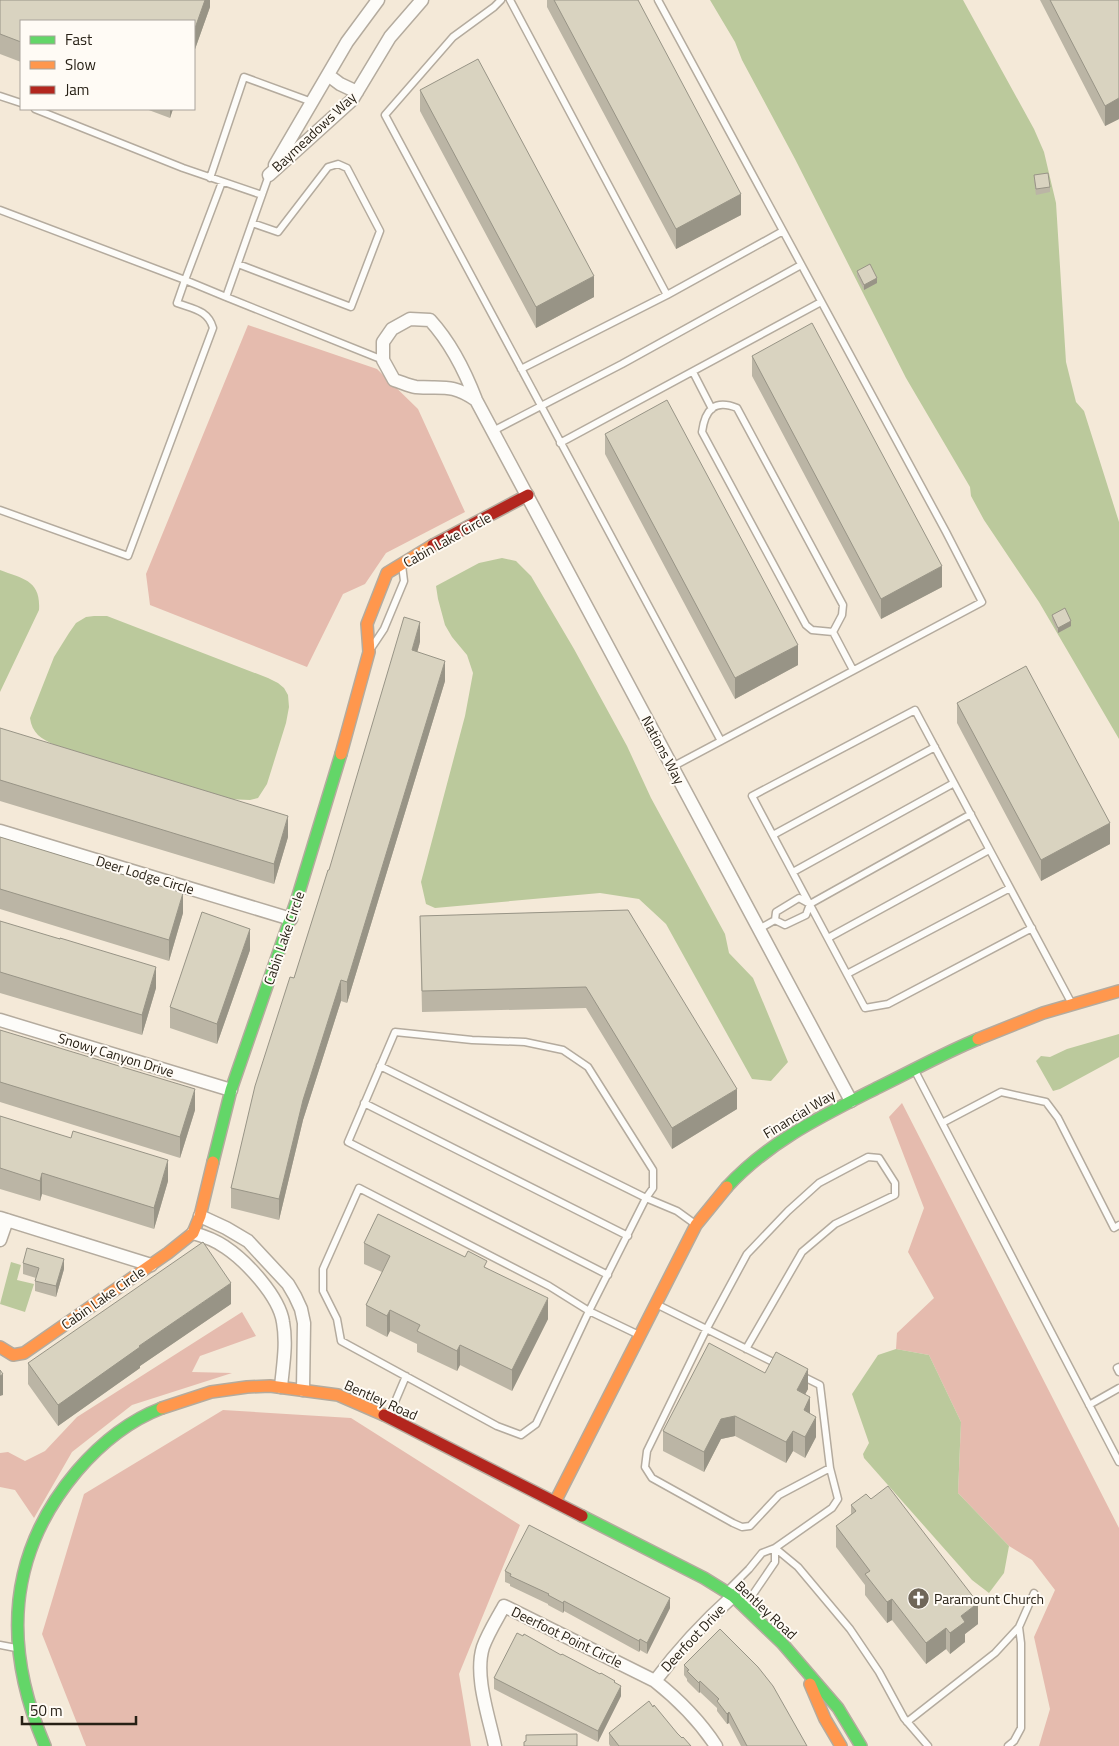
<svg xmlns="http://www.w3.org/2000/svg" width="1119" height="1746" viewBox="0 0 1119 1746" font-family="'Titillium Web',sans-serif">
<rect width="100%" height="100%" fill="#f4e9d8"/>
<path fill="#e5bbae" d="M248 325 377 369 418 409 465 512 386 553 365 584 343 594 307 667 150 605 146 574Z
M902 1103 1119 1528V1746H1039L1050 1709 1034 1637 1055 1590 1032 1560 1009 1546 958 1493 961 1422 929 1355 896 1349 897 1333 934 1298 908 1252 924 1208 889 1117Z
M242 1312 256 1336 200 1356 192 1372 232 1373 132 1405 72 1452 34 1518 15 1490 0 1487V1453L8 1452 25 1461 45 1451 77 1417Z
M223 1410 351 1418 520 1525 459 1674 471 1746H86L42 1634 84 1494Z"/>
<path fill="#bbc99c" d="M710 0H963L1034 129 1044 152 1056 203 1066 362 1076 402 1084 411 1119 522V739L1039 602 984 520 971 496 970 487 906 378 795 159 742 60 735 42Z
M502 558 516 561 531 576 574 649 627 746 651 798 725 934 729 953 753 978 788 1062 771 1081 752 1079 666 924 639 899 600 893 435 908 426 904 421 882 465 716 473 673 467 655 452 637 445 625 438 599 436 586 479 563Z
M0 570C23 579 41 580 39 610L0 692Z
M94 616H107L268 678 278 683 284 688 288 695 289 707 286 723 267 784 258 798 250 800 227 799 55 745C41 739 32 733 30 718L54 657 69 633 76 623 86 617Z
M1119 1034V1057L1060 1089 1053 1091 1036 1061 1041 1056 1050 1057 1067 1049Z
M11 1262 21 1265 17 1280 34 1284 25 1312 0 1304Z
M896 1349 929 1355 961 1422 958 1493 1009 1546 1004 1573 989 1593 972 1580 864 1458 863 1454 869 1443 852 1394 878 1355Z"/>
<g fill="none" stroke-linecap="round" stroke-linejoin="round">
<defs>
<path id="lane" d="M501 0 494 7 453 37 385 115 721 741
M510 0 667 295 783 231
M658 0 946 532 982 602 672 767
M0 96 21 103
M35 109 183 168 262 195
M269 175 226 297 383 360
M210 178 244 77 312 102
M222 182 185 280 226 297
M0 210 185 280 177 303C193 309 208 310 213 328L128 556 0 510
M238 264 351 307 380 231 347 168 338 164 328 167 278 232 252 223
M521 369 667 295
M693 372 712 409
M493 431 622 364 801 265
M560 443 821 302
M833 632 842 615 843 605 737 408C714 399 705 410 702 432L806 625 812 630 833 632 853 670
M372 647 384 629 404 581 402 565
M773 835 935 747
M793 872 954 783
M775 920 785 925 806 915 810 904 971 814
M775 920 776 912 799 898 810 904
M1032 928 888 1004 865 1008 752 796 915 710C967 808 1020 906 1072 1004
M759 929 775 920
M828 938 989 850
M847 974 1010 888
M380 1066 646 1198 677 1211 695 1224
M914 1069 942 1123
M364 1103 628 1236
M1119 1225 1114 1228 1058 1118 1046 1102 1001 1092 942 1123 1119 1462
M608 1275 348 1142 395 1032 472 1040 525 1042 563 1050 588 1067 653 1170V1188L646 1198 589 1311 549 1286 359 1188 323 1269V1291L337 1319 341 1341 497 1426 521 1435 536 1424 589 1311 639 1335
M656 1304 777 1364
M746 1349 802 1252 835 1224 895 1195V1183L879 1158 868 1157 819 1183 788 1211 747 1254 706 1330 647 1451 645 1467 652 1478 733 1523 742 1527 750 1526 779 1495 830 1468 820 1385 802 1376
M1119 1367 1117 1368 1119 1372
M1089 1405 1119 1388
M389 1416 406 1376
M830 1468 838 1499 832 1508 775 1548 798 1567 850 1629 879 1672 904 1718 928 1746
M727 1591 749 1569 762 1553 775 1548V1562L745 1606
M0 1645 16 1648
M907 1722 995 1653 1019 1627
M1008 1746 1014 1741 1021 1728V1643L1019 1627 1034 1593"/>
<path id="street" d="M328 75 340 84 357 92
M275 165 347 42 378 0
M269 175 352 100 390 37 422 0
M476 400C451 383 443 389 416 387 409 386 401 382 394 380L383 360V342L392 329 410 319 430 320C451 343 465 371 476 400L851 1101
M0 831 291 919
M0 1020 231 1090
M200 1216 226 1228 248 1241 288 1284 295 1296 301 1309 304 1323 303 1390
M0 1218 151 1265
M193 1233C204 1236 215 1240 225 1247 246 1261 279 1296 283 1322 287 1344 283 1365 281 1387
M0 1240 7 1220
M655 1681C678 1650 704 1622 733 1596
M495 1746C489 1717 474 1676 483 1647 488 1633 497 1619 504 1606L655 1681C679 1700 699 1720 716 1746"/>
<path id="fast" d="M213 1162 231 1090 297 899 341 754
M727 1187C769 1141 824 1115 879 1087 912 1071 944 1053 978 1039
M582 1516 704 1578 733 1596 782 1643 838 1708 861 1746
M45 1746C3 1648 6 1555 77 1471 101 1443 128 1421 162 1408"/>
<path id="slow" d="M341 754 369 652 367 624 387 573 433 545
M978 1039 1043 1013 1119 991
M0 1347 13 1355 24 1353 168 1253 193 1233 200 1216 213 1162
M162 1408 211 1392 247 1387 270 1386 338 1395 384 1415
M555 1502 696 1225 727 1187
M810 1684 825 1719 841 1746"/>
<path id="jam" d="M433 545 528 495
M384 1415 582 1516"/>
</defs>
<use href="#lane" stroke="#b4ab9e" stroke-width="9"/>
<use href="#street" stroke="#b4ab9e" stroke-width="15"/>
<use href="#fast" stroke="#b4ab9e" stroke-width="14"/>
<use href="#slow" stroke="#b4ab9e" stroke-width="14"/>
<use href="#jam" stroke="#b4ab9e" stroke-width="14"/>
<use href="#lane" stroke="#fdfcf9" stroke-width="6"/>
<use href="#street" stroke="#fdfcf9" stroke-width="12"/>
<use href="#fast" stroke="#63d668" stroke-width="11"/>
<use href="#slow" stroke="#ff974d" stroke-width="11"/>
<use href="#jam" stroke="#b3261e" stroke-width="11"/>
</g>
<path fill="#bbb5a5" d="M0 0H210V7L194 52V21H21V62L0 54Z
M547 0H638L741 215 676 249 547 7Z
M1040 0H1119V119L1105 126Z
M420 90 594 297 536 328 420 111Z
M146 109H173L170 118Z
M1034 175 1050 187V192L1036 195 1034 180Z
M857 271 877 283 864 290 857 276Z
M752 356 942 587 881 619 752 376Z
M605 434 798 665 735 699 605 454Z
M1052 615 1071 626 1058 633 1052 620Z
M420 642 417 652 445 681 347 1003 341 1001 303 1120 279 1220 231 1208V1188L294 978 329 870Z
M957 703 1110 844 1041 881 957 723Z
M0 728 288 837 274 884 0 801Z
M0 837 183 913 169 961 0 909Z
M628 910 737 1109 672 1149 586 1008 422 1012 420 916Z
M0 921 156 988 142 1035 0 993Z
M250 950 217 1044 170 1028V1007Z
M0 1030 195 1110 180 1158 0 1102Z
M0 1116 168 1181 154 1229 42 1194 40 1201 0 1189Z
M364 1243 487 1268 548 1319 512 1391 460 1365 457 1371 417 1352V1344L390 1331 387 1337 366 1326V1305L382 1272 364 1264Z
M23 1263 64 1269 56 1297 35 1291V1281L36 1278 23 1274Z
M231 1304 140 1366V1368L58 1426 28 1384V1363Z
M765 1373 808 1389 805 1394 816 1437 805 1458 793 1451 786 1463 735 1436 721 1439 704 1472 663 1451V1431Z
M851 1505 978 1624 965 1634V1642L950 1654 946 1649 926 1664 892 1620 887 1623 865 1595V1585L836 1547V1526L851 1514Z
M505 1571 670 1608 647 1654 640 1650 639 1652 564 1611 563 1613 548 1605V1604L510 1586V1584L505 1582Z
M561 1655 615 1683 621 1696 598 1742 494 1689V1678Z
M684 1665 807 1746H741L729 1723 727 1724 717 1711V1708L700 1692 699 1693 687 1681V1679L684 1675Z
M609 1733H677L691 1746H610L609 1744Z"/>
<path fill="#989486" d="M205 0H210V7L194 52V31Z
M1119 98V119L1105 126V106Z
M170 109H173L170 118Z
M741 194V215L676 249V229Z
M594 276V297L536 328V307Z
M877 278V283L864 290V285Z
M942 566V587L881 619V599Z
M1071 621V626L1058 633V628Z
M420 622V642L412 671V650Z
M798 645V665L735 699V678Z
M445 661V681L347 1003V982Z
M288 816V837L274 884V864Z
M1110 823V844L1041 881V860Z
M183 893V913L169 961V940Z
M250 929V950L217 1044V1024Z
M156 967V988L142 1035V1015Z
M341 980V1001L303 1120 279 1220V1199L303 1100Z
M195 1089V1110L180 1158V1137Z
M737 1089V1109L672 1149V1128Z
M168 1160V1181L154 1229V1208Z
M42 1173V1194L40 1201V1181Z
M64 1259V1269L56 1297V1286Z
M231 1283V1304L140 1366V1368L58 1426V1405L139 1346Z
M548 1298V1319L512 1391V1370Z
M390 1310V1331L387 1337V1316Z
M460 1345V1365L457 1371V1351Z
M808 1369V1389L797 1410V1390Z
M3 1374V1395L0 1396V1376Z
M810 1397V1417L804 1410Z
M735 1416V1436L721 1439 704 1472V1452L721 1419Z
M816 1417V1437L805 1458V1437Z
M793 1431V1451L786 1463V1442Z
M670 1598V1608L647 1654V1643Z
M892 1599V1620L887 1623V1602Z
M564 1601V1611L563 1613V1603Z
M978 1603V1624L965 1634V1642L950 1654V1633L961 1616Z
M946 1628V1649L926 1664V1643Z
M640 1639V1650L639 1652V1641Z
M700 1681V1692L699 1693V1683Z
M621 1686V1696L598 1742V1731Z
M729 1712V1723L727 1724V1714Z"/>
<path fill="#d9d3c0" stroke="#989486" d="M0 0H205L194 31V21H21V42L0 34Z
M554 0H638L741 194 676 229Z
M1050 0H1119V98L1105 106Z
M478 59 594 276 536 307 420 90Z
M1048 173 1050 187 1036 189 1034 175Z
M870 264 877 278 864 285 857 271Z
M812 323 942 566 881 599 752 356Z
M667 400 798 645 735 678 605 434Z
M1065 608 1071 621 1058 628 1052 615Z
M404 617 420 622 412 650 445 661 347 982 341 980 303 1100 279 1199 231 1188 255 1086 290 977 294 978 328 870H329Z
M1026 666 1110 823 1041 860 957 703Z
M0 728 288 816 274 864 0 780Z
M0 837 183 893 169 940 0 889Z
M628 910 737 1089 672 1128 586 987 422 991 420 916Z
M202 912 250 929 217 1024 170 1007Z
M0 921 60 939V938L156 967 142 1015 0 972Z
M0 1030 195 1089 180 1137 0 1082Z
M0 1116 71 1138 73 1131 168 1160 154 1208 42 1173 40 1181 0 1168Z
M378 1214 465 1257 468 1251 487 1261 484 1267 548 1298 512 1370 460 1345 457 1351 417 1331 420 1325 390 1310 387 1316 366 1305 390 1256 364 1243Z
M203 1242 231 1283 139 1346 140 1347 58 1405 28 1363Z
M27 1248 64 1259 56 1286 35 1281 39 1268 23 1263Z
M709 1343 765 1373 776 1352 808 1369 797 1390 810 1397 804 1410 816 1417 805 1437 793 1431 786 1442 735 1416 721 1419 704 1452 663 1431Z
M0 1370 3 1374 0 1376Z
M888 1486 978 1603 961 1616 965 1622 950 1633 946 1628 926 1643 892 1599 887 1602 865 1574 870 1571 836 1526 856 1511 851 1505 866 1494 871 1499Z
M529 1525 670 1598 647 1643 640 1639 639 1641 564 1601 563 1603 548 1595 549 1594 510 1576 511 1574 505 1571Z
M720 1629 758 1667 773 1686 807 1746H747L729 1712 727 1714 717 1701 719 1699 700 1681 699 1683 687 1671 689 1670 684 1665Z
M517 1633 523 1636 524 1634 561 1655 562 1654 600 1674 601 1673 615 1681 614 1682 621 1686 598 1731 494 1678Z
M649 1701 653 1707 654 1705 677 1733 682 1738 683 1737 691 1746H619L609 1733Z
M577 1734V1746H524V1742L526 1741V1735Z"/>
<defs>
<symbol id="church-disc" viewBox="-11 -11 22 22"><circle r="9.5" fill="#6f6659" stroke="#fffbf5"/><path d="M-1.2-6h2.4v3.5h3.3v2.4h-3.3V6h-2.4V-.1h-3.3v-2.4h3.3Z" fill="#fff"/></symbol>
</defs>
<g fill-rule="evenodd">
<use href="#church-disc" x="906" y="1586" width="25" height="25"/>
</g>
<g text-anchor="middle" stroke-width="4" stroke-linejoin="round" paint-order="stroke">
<g font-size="14" fill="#272015" stroke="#fffbf5">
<text transform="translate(314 132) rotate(-43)" y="5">Baymeadows Way</text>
<text transform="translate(447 540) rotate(-29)" y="5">Cabin Lake Circle</text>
<text transform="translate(663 750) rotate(62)" y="5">Nations Way</text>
<text transform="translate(145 875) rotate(17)" y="5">Deer Lodge Circle</text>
<text transform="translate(284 938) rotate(-71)" y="5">Cabin Lake Circle</text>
<text transform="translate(116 1055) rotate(17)" y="5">Snowy Canyon Drive</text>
<text transform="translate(799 1114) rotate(-31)" y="5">Financial Way</text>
<text transform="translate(103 1298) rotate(-35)" y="5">Cabin Lake Circle</text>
<text transform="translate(381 1400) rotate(24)" y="5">Bentley Road</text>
<text transform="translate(766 1610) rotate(43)" y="5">Bentley Road</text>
<text transform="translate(567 1637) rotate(26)" y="5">Deerfoot Point Circle</text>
<text transform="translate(693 1638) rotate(-47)" y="5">Deerfoot Drive</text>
</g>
<g font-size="14" fill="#272015" stroke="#fffbf5" text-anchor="start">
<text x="934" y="1604">Paramount Church</text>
</g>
</g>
<rect x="20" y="20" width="175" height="90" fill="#fffbf5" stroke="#a9a39b"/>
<rect x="30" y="36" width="25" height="8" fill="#63d668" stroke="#a9a39b"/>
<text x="65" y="45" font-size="15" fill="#272015">Fast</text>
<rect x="30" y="61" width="25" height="8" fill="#ff974d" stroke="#a9a39b"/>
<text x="65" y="70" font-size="15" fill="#272015">Slow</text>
<rect x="30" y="86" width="25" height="8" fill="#b3261e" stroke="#a9a39b"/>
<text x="65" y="95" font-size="15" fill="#272015">Jam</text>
<path d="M22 1716v8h114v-8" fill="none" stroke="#272015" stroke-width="2.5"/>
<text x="30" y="1716" font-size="15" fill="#272015" stroke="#fffbf5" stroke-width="4" paint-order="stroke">50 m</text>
</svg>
